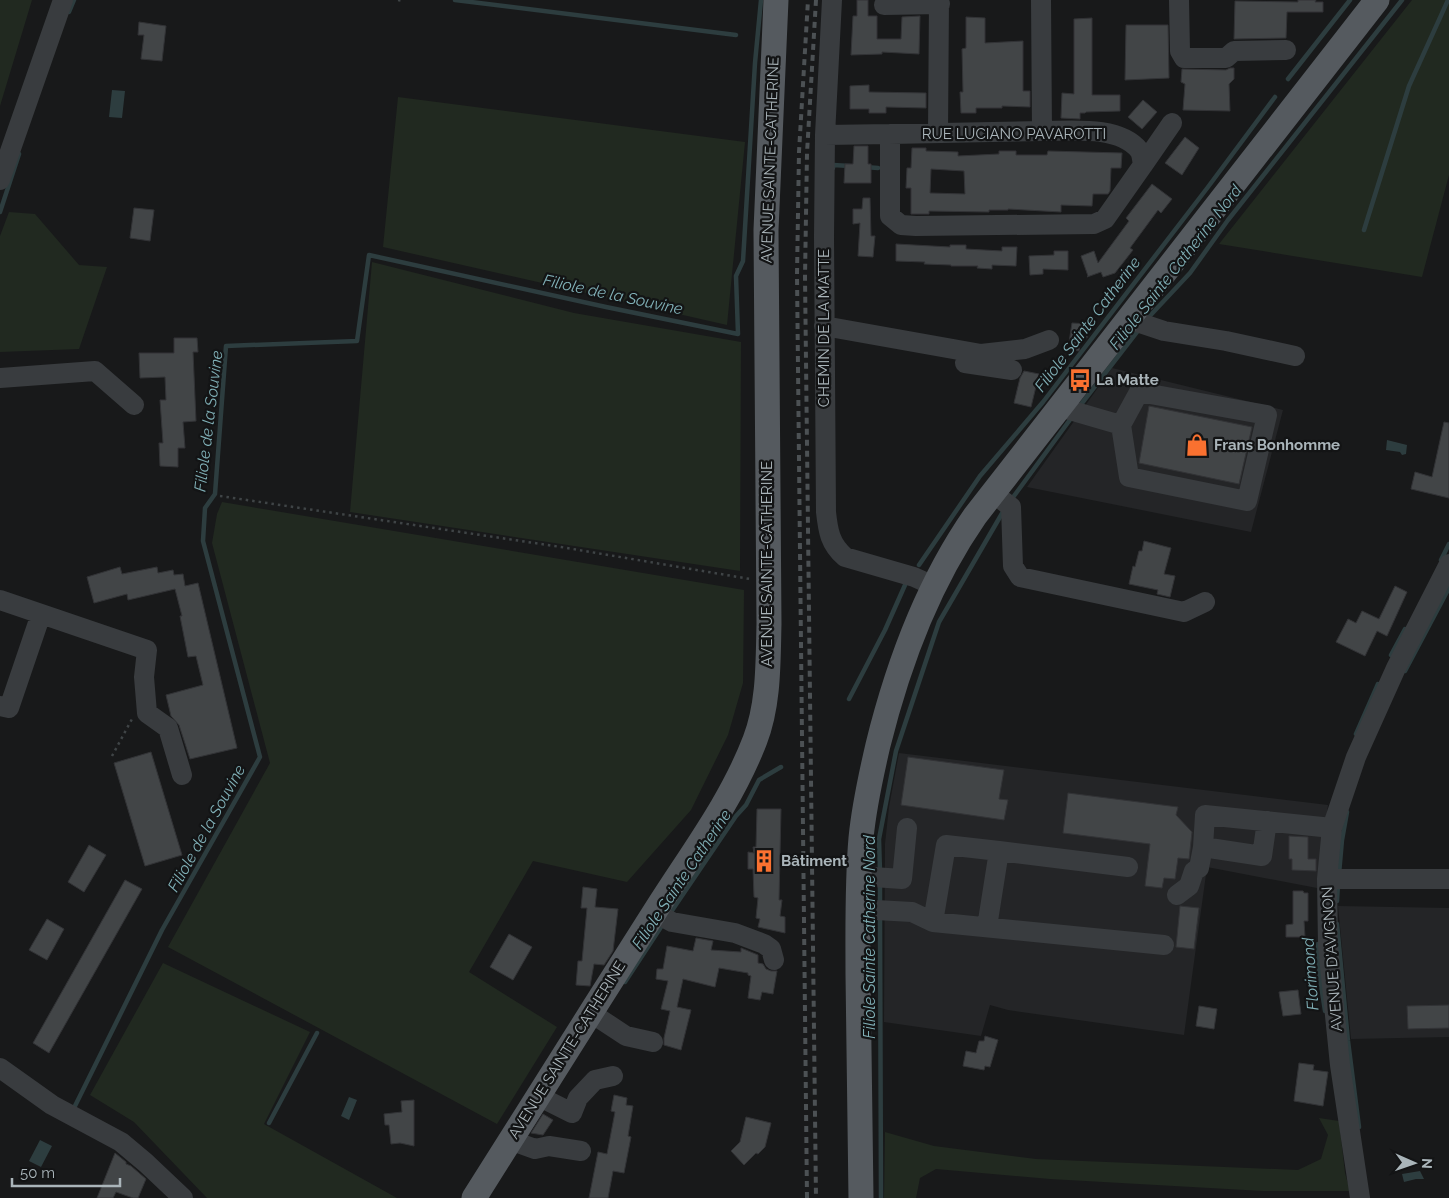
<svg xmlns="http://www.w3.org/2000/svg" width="1449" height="1198" viewBox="0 0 1449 1198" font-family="Raleway,sans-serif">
<rect width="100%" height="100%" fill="#18191a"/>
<path fill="#242527" d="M1112 368 1283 410 1251 532 1027 487Z
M899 753 1328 805 1317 888 1207 867 1184 1035 1008 1010 990 1005 981 1036 884 1022 885 844 889 807Z
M1338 906 1449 908V1037L1351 1039Z"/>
<path fill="#212920" d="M0 0H32L0 106Z
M1412 0H1449V175L1422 277 1219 244Z
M398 97 745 142 727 325 383 247Z
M9 212 35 214 79 265 107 267 79 349 0 352V236Z
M372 262 574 313 741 342 740 571 350 512Z
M222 502 744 590 743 683 728 735 691 810 627 882 533 861 469 972 557 1027 497 1124 168 947 270 763 212 543 217 514Z
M163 963 310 1032 264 1124 397 1198H207L134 1122 90 1095Z
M1319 1118 1339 1121 1345 1173 1350 1191H1263L1050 1179 936 1169 920 1178 916 1198H884L885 1132 934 1146 1036 1159 1298 1170 1321 1159 1328 1135Z"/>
<path fill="#2d3d3f" d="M112 90 125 91 122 118 109 117Z
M1387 440 1407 445 1406 454 1402 455 1400 452 1386 450Z
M349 1097 357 1100 349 1120 341 1116Z
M40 1140 52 1146 41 1167 29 1161Z
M1420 1171 1424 1179H1416L1404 1182 1402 1174Z"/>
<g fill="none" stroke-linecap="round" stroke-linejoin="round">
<path stroke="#2d3d3f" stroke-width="4.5" d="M455 0 736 35
M69 12 74 0
M1288 79 1350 0
M865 167 878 168
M833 168V165L850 166
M0 212 19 154
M1364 230 1409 86 1448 0
M1146 320 1190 273 1228 220 1402 0
M1079 407 1140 328
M1011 500 1072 417
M1441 560 1449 544
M919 565 980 476 1043 402 1208 187 1275 97
M1391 655 1405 629
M1405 671 1449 588
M849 699 885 630 905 585
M1356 734 1378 684
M880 872 879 839 896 751 939 622 1004 510
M1339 874 1342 840 1347 812
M880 882V904
M1337 901 1338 884
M880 914 881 1198
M669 915 736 816 746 805 759 780 781 767
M1337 924 1348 1041 1359 1127
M1318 944 1319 972 1325 1011
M625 982 663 924
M74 1108 162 930 260 757 203 541 205 508 215 494 226 346 357 341 369 255 606 307 738 334 736 276 743 261 755 63 761 0
M269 1123 317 1033"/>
</g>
<path fill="#424547" stroke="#323336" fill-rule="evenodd" d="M857 0H868V16H877V39H901L902 17 920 16 919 54 882 52V54L851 55 853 16H857Z
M1298 0H1316L1315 2H1323V12H1287L1286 38 1234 39 1235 1 1298 2Z
M966 17 985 18V43L1023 41V91H1030V107L1002 106V108H976V113H961L960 92H963L962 49 966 48Z
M1092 18V95H1120V111L1086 112 1085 113H1080V119L1061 118 1062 93 1074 94V19Z
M139 22 166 26 162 61 141 59 144 35H138Z
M1126 25H1168L1169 78 1125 80Z
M1230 68H1234V79L1229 84 1230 111 1183 110 1185 84 1181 82 1182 69 1226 70Z
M869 85V92L926 93V108L886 107V113H869V109H850V86Z
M1143 100 1157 112 1142 129 1128 117Z
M1185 137 1199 148 1182 175 1165 163Z
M854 146H868V164H871V183H844L845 164H853Z
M912 148H926V151L958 152V156L999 154V151H1016V155H1047L1048 151 1122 153 1121 168H1111L1110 191 1108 194H1093L1092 206 1061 205V212L1008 209V210H989V212L929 211V214H911V188H906L907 168H911ZM931 169 964 171 965 194 930 193Z
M1152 184 1172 199 1161 213 1158 210 1130 248 1133 250 1115 273 1103 277 1101 272 1087 277 1088 276 1081 256 1094 251 1098 263 1129 221 1126 218Z
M863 198H870L871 236H875L873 257 858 256 860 223 853 224V209H862Z
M134 208 154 210 150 241 130 238Z
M896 244 950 247V245H966V249L1002 251V247H1017L1016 266 992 265V269L977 268 978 266H951V265L924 264 925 262 896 261Z
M1054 251H1068V270L1043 269V274L1030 275 1029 256 1054 255Z
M1072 323 1089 324 1087 338 1081 337 1079 351 1068 349Z
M174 338H197L198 352H193L196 421 183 422 185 448H178V467L160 466 159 443H163L160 400H166L165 377 140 378 139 353H174Z
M1024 371 1039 374 1031 407 1014 403 1020 378Z
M1149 406 1252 427 1239 484 1139 463Z
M1444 422 1449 423V498L1411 489 1415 472 1432 477Z
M1144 541 1171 548 1164 574 1175 576 1170 597 1157 594 1158 590 1129 584 1133 566 1135 567 1139 551H1142Z
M120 567 122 574 157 567 158 573 173 570 174 575 183 574 185 586 198 583 237 748 190 759 179 725 171 716 166 695 203 685 196 656 188 657 180 616H182L175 589 128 600 127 594 94 603 87 577Z
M1395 586 1407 592 1387 636 1377 631 1365 656 1336 642 1348 619 1356 623 1362 611 1379 619Z
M151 752 182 855 145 866 114 763Z
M908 757 1004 770 999 799 1008 800 1004 820 901 805Z
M1068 793 1178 807 1176 815 1192 832 1189 859 1178 858 1175 879 1164 878 1162 888 1145 886 1150 844 1063 833Z
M757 809H781L779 900H782L780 916 785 917V933L758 927 760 919 756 918 758 898 754 897 753 869H748V852L754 853 753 847H756Z
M1289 836 1308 837V859H1316V871L1292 870V859H1289Z
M89 845 106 855 84 892 68 882Z
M125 880 142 889 49 1053 33 1043Z
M583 887 597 889 595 907 618 909 613 951 604 965 594 964 590 986 576 985 578 961H582L587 908H581Z
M1293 891H1303L1304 893H1308V921H1304L1305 937H1286V925L1293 924Z
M1180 906 1199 908 1194 949 1176 947Z
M47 919 64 929 47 960 29 950Z
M509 934 532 947 513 980 490 967Z
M696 938 713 941 711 950 741 952V948L758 955V963L763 964 766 969 771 971H777L773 994 762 992 760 1000 748 998 751 976 748 975V973L719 968 715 987 683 979 677 1007 691 1010 681 1050 664 1045V1038L670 1011 661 1009 668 981 656 979 657 969H663L667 946 693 951Z
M1298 990 1301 1014 1283 1016 1279 992Z
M1449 1005V1028L1408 1029 1407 1006Z
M1199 1006 1217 1009 1214 1029 1196 1026Z
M985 1036 998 1040 990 1067 985 1066 984 1070 963 1066 966 1051 976 1053 979 1041H984Z
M1299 1063 1314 1065 1313 1070 1328 1072 1323 1106 1294 1101Z
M614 1095 627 1098 626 1105 633 1106 628 1136 631 1137 624 1173 613 1171 608 1198H589L598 1152 607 1154 615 1112 611 1111Z
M414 1100V1146L400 1143 391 1144 389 1125H385L384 1114 402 1112 401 1101Z
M543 1114 553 1120 543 1135 531 1133Z
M746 1117 771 1123 765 1147 758 1154 756 1153 744 1165 731 1151 740 1142Z
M115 1153 126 1162V1164L131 1166 146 1179 138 1198H133L116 1192 113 1198H97Z"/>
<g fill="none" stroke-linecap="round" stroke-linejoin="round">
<path stroke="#3f4446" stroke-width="2.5" stroke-dasharray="2.5 4" stroke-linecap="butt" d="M398 0 404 1
M220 496 561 547 750 579
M112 756 132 719"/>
<path stroke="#393c3f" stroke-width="20" d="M832 0 825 135 824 237 826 512C828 531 830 544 845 557L914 577 934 586
M1041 0 1042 131
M1179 0 1180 51 1184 58H1226L1234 51 1286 50
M884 5 940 4
M1042 131C1070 131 1119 125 1139 150 1142 154 1142 160 1143 165L1105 219 1094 224 916 226 901 225 890 216V134Z
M938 133 939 0
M825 135 890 134
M1143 165 1172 123
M0 180 63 0
M1128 319 1164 331 1226 341 1295 356
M824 326 981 354 1025 349 1049 340
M965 363 1012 370
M0 378 95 371 134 405
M1059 407 1121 425 1139 392 1267 415 1247 501 1129 477 1121 425
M993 493 1011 507 1013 566 1020 577 1184 612 1205 602
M0 600 147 650 144 677 147 713 168 728 182 775
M0 706 9 708 41 614
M1267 821 1262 856 1203 847 1205 815 1332 828
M859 876 902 879 907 828
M1327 879H1449
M1177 895 1189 886 1194 871 1199 868 1203 847
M858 909 912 912 933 922 1164 945
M654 912 672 922 735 933 764 944 771 949 774 960
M933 922 946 845 999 851
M987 927 999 851 1128 867
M591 1013 626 1036 653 1042
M0 1068 52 1105 121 1142 146 1163 183 1198
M538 1096 572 1113 578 1098 595 1080 613 1076
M510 1140 535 1149 549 1146 581 1151
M1360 1198 1340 1065 1328 946 1327 879 1332 828 1356 757 1396 668 1449 564"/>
<path stroke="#555a5f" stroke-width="25" d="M474 1198C533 1103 594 1008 654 913 689 857 731 803 755 740 769 704 768 662 769 624L766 230 776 0
M861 1198C860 1123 859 1049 858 974 858 929 857 883 861 838 864 807 871 775 878 745 898 664 927 585 975 516L1377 0"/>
<path stroke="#4c5154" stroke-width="4" stroke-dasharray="6 5" stroke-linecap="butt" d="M816 0 807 153 805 277 816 1198
M807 1198 797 275 799 152 808 0"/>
</g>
<defs>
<symbol id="bus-bare" viewBox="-9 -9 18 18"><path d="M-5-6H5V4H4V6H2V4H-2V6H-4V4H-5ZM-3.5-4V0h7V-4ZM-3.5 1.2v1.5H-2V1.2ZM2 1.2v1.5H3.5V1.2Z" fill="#fa7130" stroke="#131415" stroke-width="2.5" paint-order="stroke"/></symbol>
<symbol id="shop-bare" viewBox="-9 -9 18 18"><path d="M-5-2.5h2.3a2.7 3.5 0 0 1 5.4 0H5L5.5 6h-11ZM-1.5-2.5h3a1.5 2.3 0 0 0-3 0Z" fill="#fa7130" stroke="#131415" stroke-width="2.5" paint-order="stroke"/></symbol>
<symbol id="building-bare" viewBox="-9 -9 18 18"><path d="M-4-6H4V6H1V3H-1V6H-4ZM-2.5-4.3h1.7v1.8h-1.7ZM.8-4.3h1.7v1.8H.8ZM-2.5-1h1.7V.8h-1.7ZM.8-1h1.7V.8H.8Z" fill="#fa7130" stroke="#131415" stroke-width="2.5" paint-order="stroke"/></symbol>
</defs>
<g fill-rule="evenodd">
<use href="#bus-bare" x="1064" y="364" width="32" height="32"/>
<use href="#shop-bare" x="1181" y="429" width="32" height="32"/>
<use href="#building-bare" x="748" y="845" width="32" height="32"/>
</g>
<g text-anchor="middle" stroke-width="4.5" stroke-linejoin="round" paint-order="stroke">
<g font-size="15" fill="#aab5ba" stroke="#131415">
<text x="1014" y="139">RUE LUCIANO PAVAROTTI</text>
<text transform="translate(770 160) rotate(-88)" y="5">AVENUE SAINTE-CATHERINE</text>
<text transform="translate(824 328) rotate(-90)" y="5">CHEMIN DE LA MATTE</text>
<text transform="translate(767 564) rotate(-90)" y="5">AVENUE SAINTE-CATHERINE</text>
<text transform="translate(1332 959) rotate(-94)" y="5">AVENUE D'AVIGNON</text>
<text transform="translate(567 1050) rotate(-58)" y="5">AVENUE SAINTE-CATHERINE</text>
</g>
<g font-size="15" font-weight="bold" fill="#aab5ba" stroke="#131415" text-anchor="start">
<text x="1096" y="385">La Matte</text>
<text x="1214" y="450">Frans Bonhomme</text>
<text x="781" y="866">Bâtiment</text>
</g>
<g font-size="16" font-style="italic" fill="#80b0b7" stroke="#131415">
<text transform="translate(1175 267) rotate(-52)" y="6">Filiole Sainte Catherine Nord</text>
<text transform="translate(613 294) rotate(12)" y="6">Filiole de la Souvine</text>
<text transform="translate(1087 324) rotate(-53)" y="6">Filiole Sainte Catherine</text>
<text transform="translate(208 421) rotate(-83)" y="6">Filiole de la Souvine</text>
<text transform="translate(206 828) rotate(-61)" y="6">Filiole de la Souvine</text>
<text transform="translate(681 879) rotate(-56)" y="6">Filiole Sainte Catherine</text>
<text transform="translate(869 937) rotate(-90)" y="6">Filiole Sainte Catherine Nord</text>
<text transform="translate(1310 974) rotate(-94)" y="6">Florimond</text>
</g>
</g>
<g transform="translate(1414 1163) rotate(92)" stroke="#131415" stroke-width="4" paint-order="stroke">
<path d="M0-4L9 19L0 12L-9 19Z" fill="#aab5ba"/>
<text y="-8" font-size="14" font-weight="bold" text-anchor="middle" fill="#aab5ba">N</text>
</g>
<path d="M12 1178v8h108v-8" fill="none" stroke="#aab5ba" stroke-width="2.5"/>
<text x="20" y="1178" font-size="15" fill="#aab5ba" stroke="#131415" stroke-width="4" paint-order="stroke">50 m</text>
</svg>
